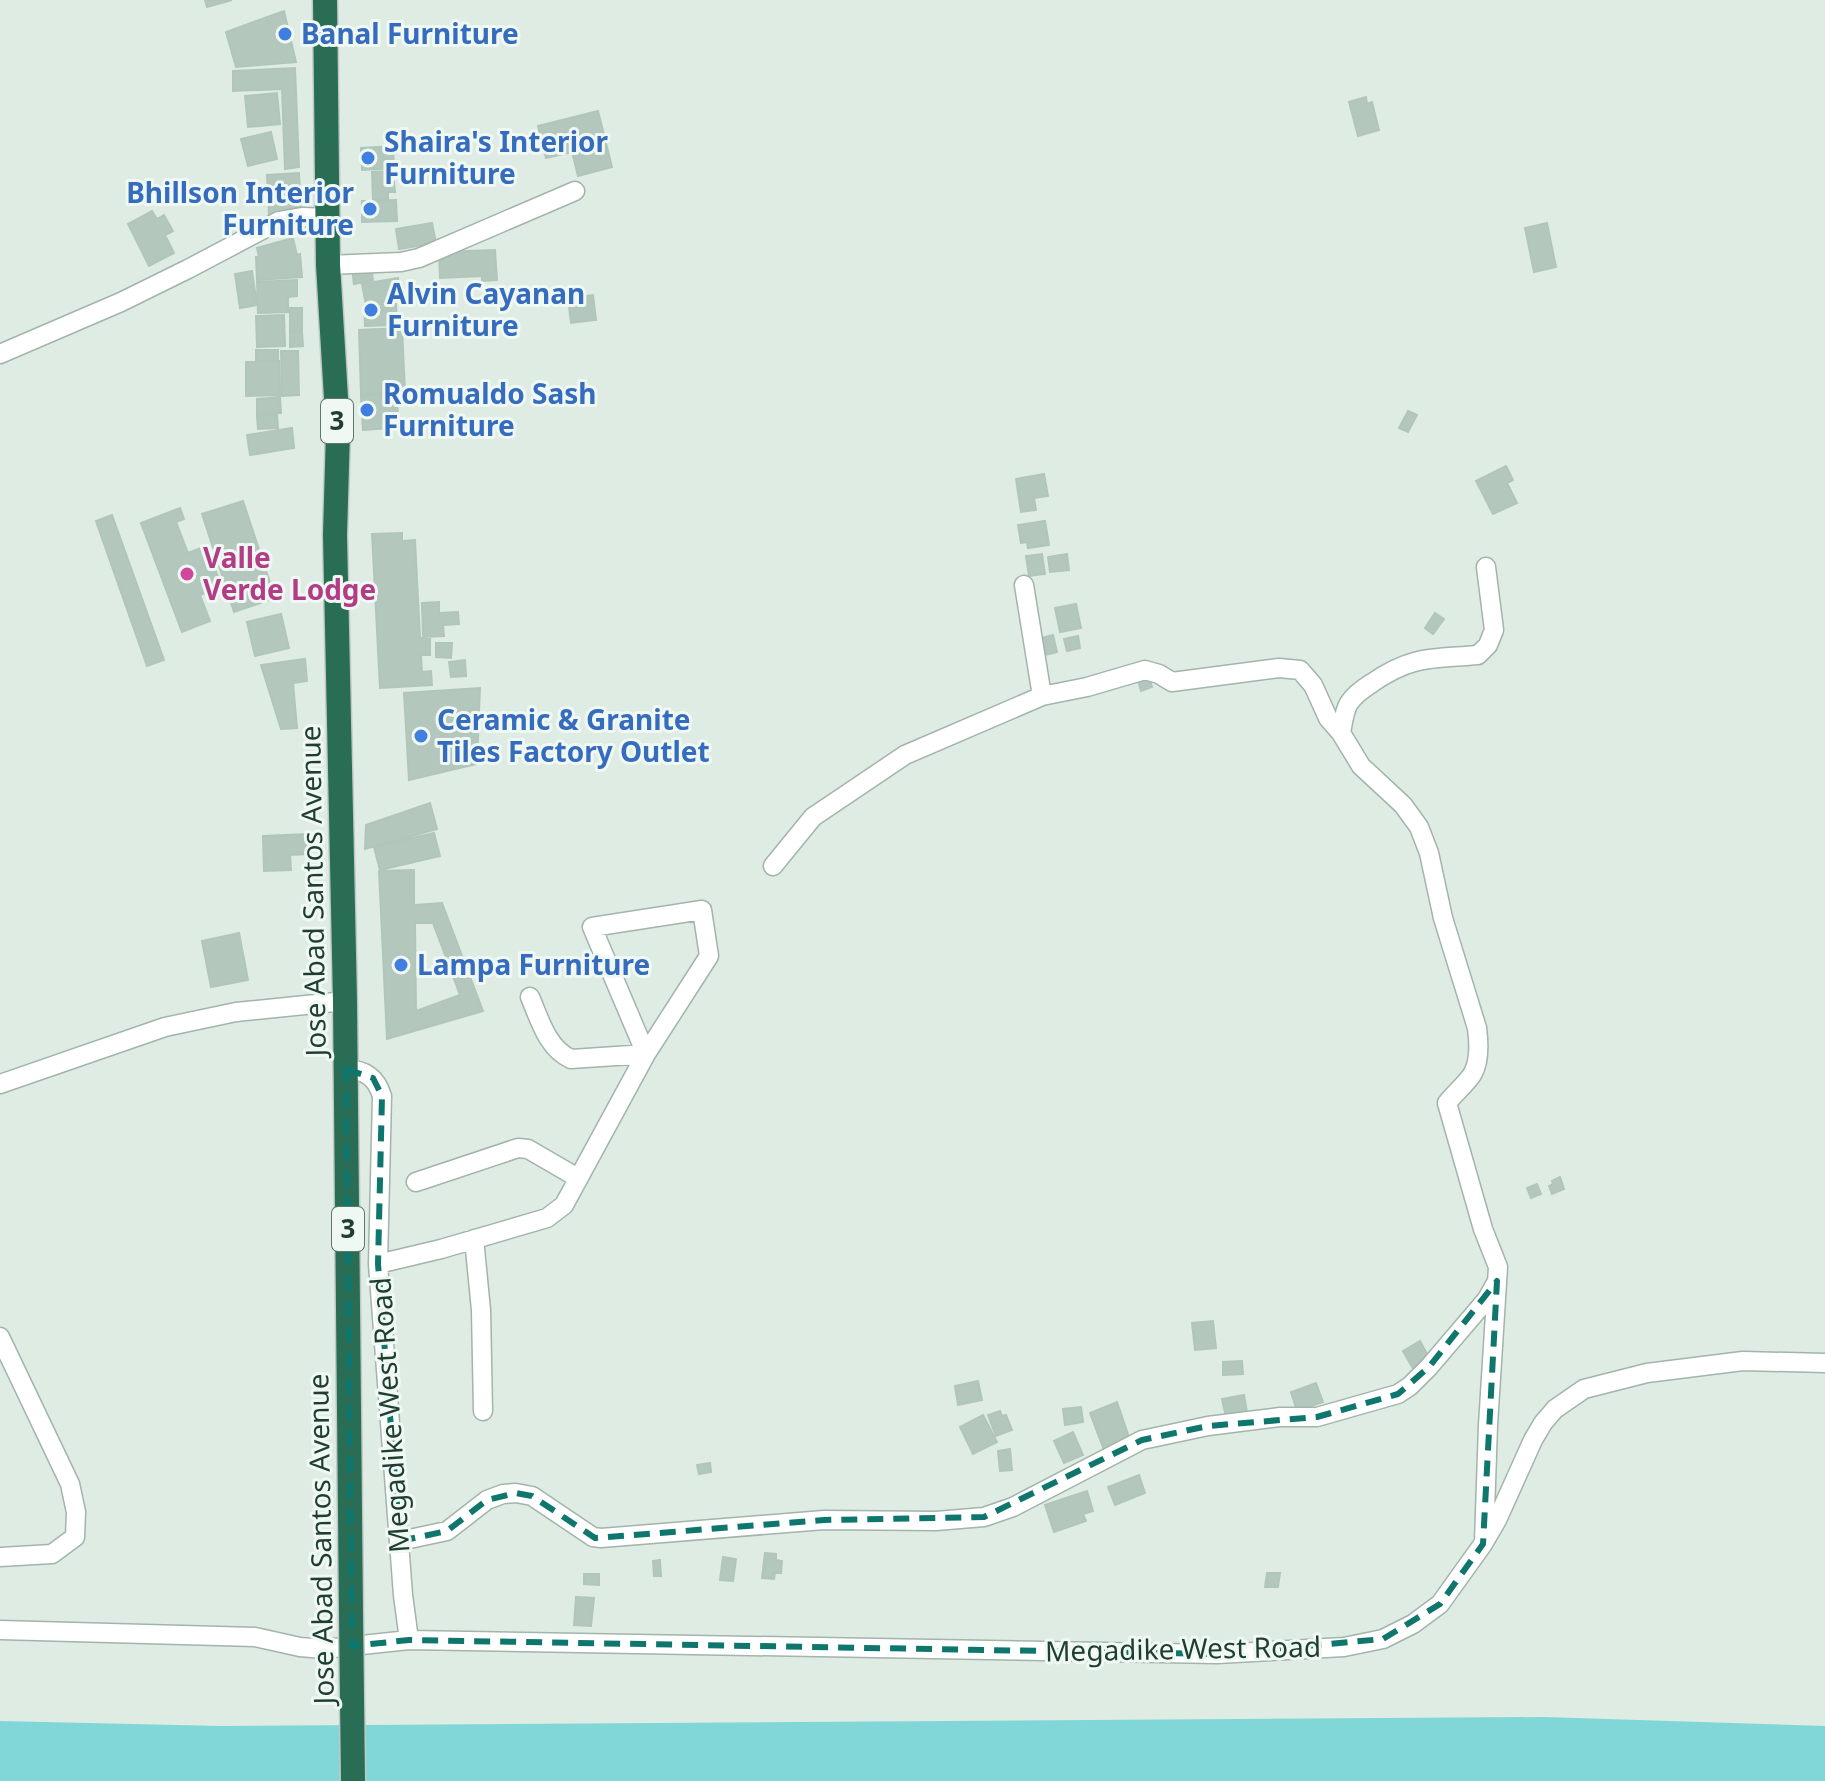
<svg xmlns="http://www.w3.org/2000/svg" width="1825" height="1781" viewBox="0 0 1825 1781" font-family="'Noto Sans',sans-serif">
<rect width="100%" height="100%" fill="#dfece4"/>
<path fill="#81d7d7" d="M1544 1717 1825 1726V1781H0V1721L222 1726Z"/>
<path fill="#b4c7bd" stroke="#b1c6ba" stroke-width="2" fill-rule="evenodd" d="M205 0H232L207 7Z
M284 11 296 62 236 67 226 32Z
M295 68 299 167 285 169 282 89 233 91V71Z
M277 93 280 124 248 127 245 96Z
M1366 97 1367 104 1372 102 1379 130 1358 136 1349 102Z
M598 111 612 167 578 176 572 152 546 158 538 126Z
M271 132 277 159 248 166 241 139Z
M393 146 394 168 362 170 361 148Z
M388 171V182H394L395 192H388V199L373 200 372 172Z
M299 173 301 215 269 216 267 175Z
M396 200 397 221 362 222V201Z
M152 211 157 219 164 215 173 231 165 235 174 253 149 266 128 224Z
M432 223 436 243 399 249 396 229Z
M1547 223 1556 267 1534 272 1525 228Z
M293 238 297 255 300 254 302 277 257 280 256 257H259L257 248Z
M495 250 497 280 482 281V276L440 278 439 252Z
M371 266 373 280 354 284 352 269Z
M252 271 257 305 240 308 235 274Z
M398 278 401 299 366 305 362 284Z
M297 280V296L288 297V312L258 313 257 282Z
M593 295 596 320 571 323 568 298Z
M396 304 397 325 365 326 364 305Z
M290 308H302V330H290Z
M284 315 285 346 257 347 256 316Z
M402 328 405 392 361 394 359 330Z
M290 332H302L303 346 290 347Z
M256 350H278V360L256 361Z
M281 351H298L299 395 282 396Z
M279 361 280 395 246 396V362Z
M397 393 398 420 390 421 391 428 363 430 361 396Z
M280 397 281 413 257 414V399Z
M1408 411 1417 415 1408 432 1399 428Z
M277 415 278 428 258 429 257 416Z
M292 428 294 448 250 455 247 435Z
M1506 466 1513 480 1507 483 1517 503 1493 514 1476 481Z
M1044 474 1048 496 1034 498 1036 510 1021 512 1016 479Z
M243 501 275 598 234 612 202 514Z
M180 508 184 519 176 522 188 553 206 546 222 587 200 595 210 621 182 632 141 523Z
M112 515 164 660 147 666 96 521Z
M1045 521 1049 545 1028 548 1027 542 1021 543 1018 525Z
M402 533V541L415 540 420 638H430V655H421L422 672 431 671 432 685 380 688 372 534Z
M1042 554 1045 574 1029 576 1026 556Z
M1067 554 1069 570 1050 572 1048 557Z
M439 602V613L458 612 459 624 443 625 444 636 423 637 422 603Z
M1076 604 1081 628 1060 632 1055 608Z
M1435 613 1444 619 1433 634 1425 628Z
M281 614 289 648 255 656 247 622Z
M1053 635 1057 652 1041 656 1038 639Z
M1078 636 1080 648 1067 651 1064 639Z
M436 643H452L451 658 436 657Z
M305 659 307 681 293 683 297 728 281 729 261 665Z
M465 660 466 676 451 677 449 662Z
M1148 674 1152 687 1141 691 1137 677Z
M480 688 477 764 409 780 404 693Z
M430 803 437 829 365 849 366 825Z
M434 833 440 856 380 870 374 847Z
M309 834V854L290 855 291 870 264 871 263 836Z
M414 870V905L442 903 483 1011 387 1039 379 871ZM415 923H433L460 995 416 1011Z
M239 933 248 980 211 987 202 941Z
M1560 1177 1564 1189 1552 1194 1549 1186 1553 1184 1552 1181Z
M1537 1184 1541 1194 1531 1198 1527 1188Z
M1213 1321 1216 1348 1195 1350 1192 1323Z
M1420 1341 1432 1363 1415 1372 1403 1351Z
M1242 1361 1243 1374 1223 1375V1362Z
M978 1381 982 1400 958 1405 955 1386Z
M1316 1383 1323 1402 1297 1411 1291 1392Z
M1244 1395 1247 1412 1226 1417 1222 1399Z
M1117 1402 1130 1440 1104 1450 1090 1413Z
M1081 1407 1083 1422 1065 1425 1063 1409Z
M1000 1411 1002 1416 1006 1415 1012 1430 996 1436 988 1415Z
M983 1415 997 1442 973 1454 960 1427Z
M1073 1432 1083 1455 1064 1463 1054 1441Z
M1010 1449 1012 1470 1000 1471 998 1451Z
M710 1463 711 1472 699 1474 697 1465Z
M1139 1475 1145 1493 1115 1505 1108 1487Z
M1087 1491 1093 1511 1083 1514 1086 1521 1054 1532 1045 1505Z
M765 1553 776 1554V1560L782 1561 781 1573H775L774 1579 762 1578Z
M723 1557 736 1559 733 1581 720 1580Z
M660 1560 661 1576H654L653 1561Z
M1267 1573H1280L1278 1587H1265Z
M584 1574H599V1585L584 1584Z
M576 1597 594 1598 591 1626 574 1625Z"/>
<g fill="none" stroke-linecap="round" stroke-linejoin="round">
<defs>
<path id="minor" d="M328 265 401 262 419 258 575 191
M0 354 121 302 188 269 279 221 302 217 328 218
M1024 585 1042 696
M1341 733C1343 723 1344 711 1349 703 1355 694 1364 688 1372 683 1412 655 1433 659 1478 655L1488 645 1494 630 1486 567
M773 866 813 817 905 755 1042 696 1087 687 1145 670 1159 674 1172 682 1279 668 1300 670 1313 685 1328 718 1341 733 1361 766 1403 805 1419 827 1429 853 1443 918 1477 1028C1479 1043 1480 1060 1473 1073 1469 1081 1454 1094 1447 1103L1483 1229 1498 1267 1488 1425 1484 1542
M346 1069C365 1070 376 1077 382 1096L378 1264 403 1595 409 1640
M0 1084 165 1027 236 1012 345 1001
M416 1182 518 1148 528 1149 578 1178
M474 1239 481 1310 483 1411
M378 1264 441 1249 547 1218 564 1205 646 1054 709 956 702 910 592 927 646 1054 571 1059C547 1048 540 1020 530 997
M0 1337 70 1484 76 1512 75 1537 52 1554 0 1557
M400 1541 447 1531 487 1500 503 1494 516 1493 532 1496 593 1537 601 1538 824 1520 936 1521 984 1517 1013 1507 1142 1440 1208 1426 1280 1417H1317L1398 1394 1410 1386 1429 1367 1487 1299 1496 1283
M0 1630 255 1637 300 1647 324 1649 409 1640 1217 1654 1344 1647 1383 1639 1413 1624 1440 1604 1483 1544 1497 1520 1533 1440 1543 1423 1555 1409 1584 1389 1647 1373 1743 1361 1825 1363"/>
<path id="highway" d="M325 0 328 265 338 431 335 535 345 1001 351 1615"/>
</defs>
<use href="#minor" stroke="#a2b4ab" stroke-width="21"/>
<use href="#highway" stroke="#c0c9c5" stroke-width="27"/>
<use href="#minor" stroke="#fff" stroke-width="18"/>
<use href="#highway" stroke="#286d54" stroke-width="24"/>
<defs>
<path id="highway-bridge" d="M351 1615 353 1781"/>
</defs>
<use href="#highway-bridge" stroke="#c0c9c5" stroke-width="27" stroke-linecap="butt"/>
<use href="#highway-bridge" stroke="#286d54" stroke-width="24"/>
</g>
<path fill="none" stroke="#0f766e" stroke-width="6" stroke-dasharray="16 10" stroke-linejoin="round" d="M346 1069 373 1078 382 1096 378 1264 400 1541 447 1531 487 1500 516 1493 532 1496 595 1538 824 1520 984 1517 1142 1440 1208 1426 1317 1417 1398 1394 1429 1367 1497 1281 1483 1544 1440 1604 1383 1639 1217 1654 409 1640 352 1646Z"/>
<g fill="#3f7fe0" stroke="#f0f8f3" stroke-width="3">
<circle cx="285" cy="34" r="8"/>
<circle cx="368" cy="158" r="8"/>
<circle cx="370" cy="209" r="8"/>
<circle cx="371" cy="310" r="8"/>
<circle cx="367" cy="410" r="8"/>
<circle cx="421" cy="736" r="8"/>
<circle cx="401" cy="965" r="8"/>
</g>
<circle fill="#d1479c" stroke="#f0f8f3" stroke-width="3" cx="187" cy="574" r="8"/>
<g text-anchor="middle" stroke-width="6" stroke-linejoin="round" paint-order="stroke">
<g fill="#f0f8f3" stroke="#5e766b" stroke-width="2">
<rect x="321" y="399" width="32" height="44" rx="6"/>
<rect x="332" y="1207" width="32" height="44" rx="6"/>
</g>
<g font-size="26" font-weight="bold" fill="#1f3e31">
<text x="337" y="430">3</text>
<text x="348" y="1238">3</text>
</g>
<g font-size="28" font-weight="bold" fill="#366cbe" stroke="#f0f8f3" text-anchor="start">
<text x="301" y="44">Banal Furniture</text>
<text x="384" y="152">Shaira's Interior<tspan x="384" dy="32">Furniture</tspan></text>
<text x="354" y="203" text-anchor="end">Bhillson Interior<tspan x="354" dy="32">Furniture</tspan></text>
<text x="387" y="304">Alvin Cayanan<tspan x="387" dy="32">Furniture</tspan></text>
<text x="383" y="404">Romualdo Sash<tspan x="383" dy="32">Furniture</tspan></text>
<text x="437" y="730">Ceramic &amp; Granite<tspan x="437" dy="32">Tiles Factory Outlet</tspan></text>
<text x="417" y="975">Lampa Furniture</text>
</g>
<g font-size="28" font-weight="bold" fill="#b23c85" stroke="#f0f8f3" text-anchor="start">
<text x="203" y="568">Valle<tspan x="203" dy="32">Verde Lodge</tspan></text>
</g>
<g font-size="28" fill="#1f3e31" stroke="#f0f8f3">
<text transform="translate(313 891) rotate(-91)" y="10">Jose Abad Santos Avenue</text>
<text transform="translate(390 1415) rotate(-94)" y="10">Megadike West Road</text>
<text transform="translate(321 1539) rotate(-91)" y="10">Jose Abad Santos Avenue</text>
<text transform="translate(1183 1649) rotate(-1)" y="10">Megadike West Road</text>
</g>
</g>
</svg>
